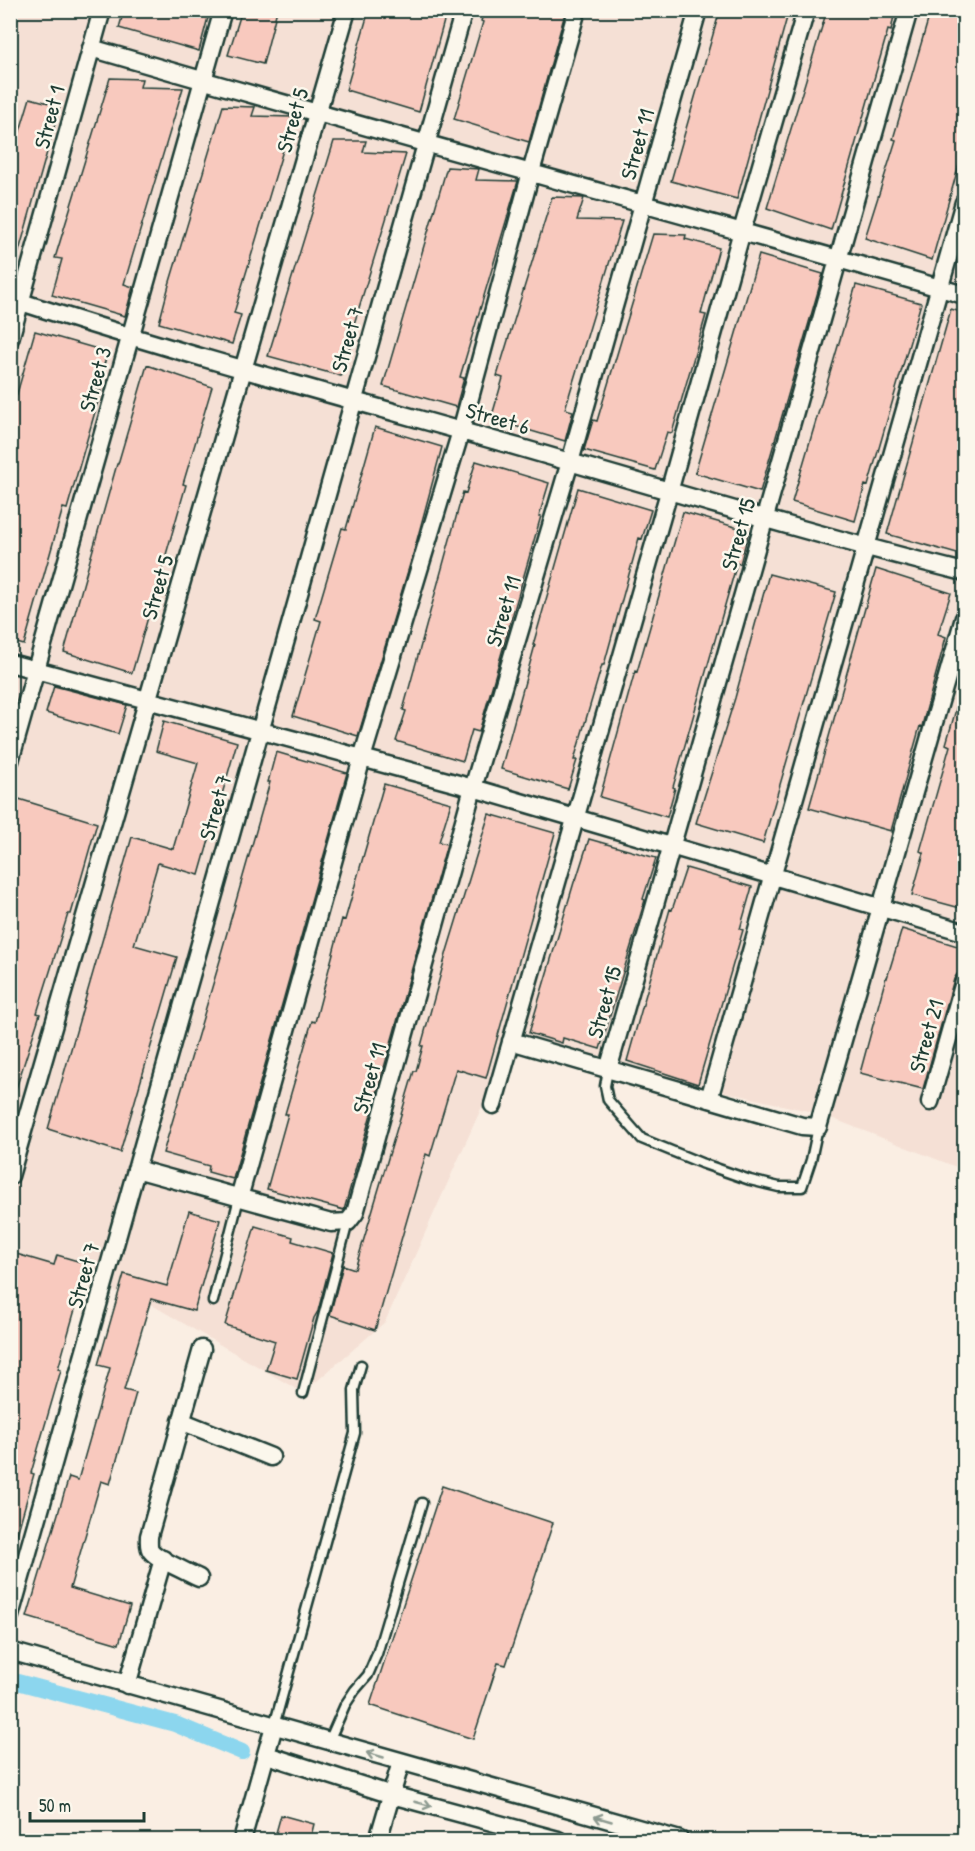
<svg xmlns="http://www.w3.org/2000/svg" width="975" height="1851" viewBox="0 0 975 1851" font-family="'Patrick Hand',sans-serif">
<rect width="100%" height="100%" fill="#faeee3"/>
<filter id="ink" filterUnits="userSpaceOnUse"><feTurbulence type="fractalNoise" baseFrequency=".0167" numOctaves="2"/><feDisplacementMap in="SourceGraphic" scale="12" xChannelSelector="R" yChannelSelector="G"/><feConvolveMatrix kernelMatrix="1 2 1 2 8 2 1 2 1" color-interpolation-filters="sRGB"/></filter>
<g filter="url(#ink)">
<path fill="#f5e0d5" d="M20 11H964V1170L821 1114 511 1042 385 1322 303 1393 152 1305 11 1253 10 40Z"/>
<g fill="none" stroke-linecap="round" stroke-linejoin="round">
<path stroke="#8cd6ee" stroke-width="16" d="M10 1680 175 1724 242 1752"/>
</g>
<path fill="#f8c9be" stroke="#1f3d34" stroke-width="1.5" d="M124 10H210L199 51 119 28Z
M242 10H277L263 64 228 55Z
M369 10H447L419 112 346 90Z
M485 10H566L529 142 454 119 483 22 481 21Z
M720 10H789L737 199 671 181Z
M827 10H895L891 31 888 30 831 230 767 208Z
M931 10H964V147L932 260 865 238 896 140 893 139Z
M110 78 142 79 140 87 183 88 124 284 133 287 125 316 52 295 62 259 55 258Z
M30 98 60 106 14 269 10 268V164Z
M223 106 255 107 252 116 293 117 234 313 241 315 232 344 159 323 169 285Z
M334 141H366L363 152 406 154 347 347H350L341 376 268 356Z
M447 167 479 169 476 180 518 181 460 377 464 378 456 407 383 386Z
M552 197 584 198 577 220 622 221 565 409 573 411 565 441 491 419 503 378 497 376Z
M653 234 686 235 685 239 719 248 701 314 706 315 672 433 667 432 655 470 584 450 593 420 597 421Z
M759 255 823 274 760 492 695 473Z
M856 285 921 303 868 486 865 485 855 521 792 502Z
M951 309 964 313V556L887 534Z
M35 331 108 352 96 390 101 391 67 509 63 508 24 645 10 641V418Z
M147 365 212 387 183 484 186 485 132 673 64 652 117 464H118Z
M375 427 442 447 414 551 358 736 293 716 321 621 315 619 342 528 346 529Z
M476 461 549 483 539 516H541L479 732 472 730 463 761 396 741 406 711 403 710 463 492 466 493Z
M578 488 651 510 642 539 639 538 604 665H602L574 760H577L568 789 501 769 535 645H533Z
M683 512 749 531 740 564 737 563 673 787 675 788 667 817 600 797 635 671 637 672Z
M876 569 951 593 938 634 946 637 923 722 922 727 920 726 891 831 809 808Z
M769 574 836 592 763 843 696 823 735 698Z
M54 686 127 705 118 734 46 713Z
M961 692 964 693V909L912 895 924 853 920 851 950 746 946 744Z
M164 721 237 742 199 875 158 863 134 945 177 957 120 1152 48 1129 132 837 173 849 198 763 156 751Z
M276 752 347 773 233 1179 208 1172 209 1166 163 1153 221 957H220L270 782H268Z
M384 784 451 803 439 842 447 844 344 1210 267 1189 288 1114H285L312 1021 315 1022 342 919 345 920Z
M19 799 97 823 71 914H68L37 1013 40 1014 13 1098H10V828Z
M489 814 555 833 486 1078 456 1069 430 1156 426 1154 375 1330 330 1315 343 1265 355 1269 414 1071H416L423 1046H421L447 951Z
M589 839 656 858 643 899 645 900 600 1049 563 1038 562 1043 529 1033 575 879 576 880Z
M686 868 752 887 740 929 743 930 698 1084 627 1061 670 909 672 910Z
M902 929 964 948V962L962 972 957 974 954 979 923 1089 860 1073 886 977 887 978Z
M189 1211 220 1220 194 1311 151 1299 124 1390 136 1393 110 1484 101 1481 70 1588 130 1606 119 1644 27 1617 69 1477 78 1480 110 1368 98 1365 124 1274 167 1286Z
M255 1226 293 1237 292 1241 333 1253 318 1311 314 1318 297 1379 266 1370 275 1341 225 1325Z
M13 1253 54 1265 57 1255 88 1264 58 1369 61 1370 31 1473 34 1474 14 1545 10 1544V1429L14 1417 10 1416V1262Z
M442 1486 553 1523 506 1665 498 1663 473 1739 370 1705Z
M281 1815 314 1824 310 1840H274Z"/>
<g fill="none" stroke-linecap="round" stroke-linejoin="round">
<defs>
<path id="lane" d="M608 1070 605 1086 608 1100 642 1139 701 1163 750 1180 779 1187H802L811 1160 818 1127
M213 1301 239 1198
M303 1393 348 1222
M274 1726 355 1433 354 1390 361 1365
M329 1741 345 1705 355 1690 368 1675 377 1654 422 1503"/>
<path id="street" d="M91 48C381 133 674 211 964 295
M21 302C185 355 352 400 518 447 667 490 814 535 964 572
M10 339 102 10
M10 663 473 788 964 932
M10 761 223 10
M511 1041 802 1126 818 1127 964 618
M608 1070 909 10
M709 1099 964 202
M930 1102 964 982
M493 1105 669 492 742 231 806 10
M136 1169 331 1223 348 1222 355 1213 473 788 570 462 698 10
M10 1176 347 10
M239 1198 362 758 461 431 531 172 577 10
M181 1421 271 1457
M199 1578C188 1572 158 1560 151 1551 148 1547 149 1541 149 1536L202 1349
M10 1616 464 10
M10 1651 680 1840
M127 1685 163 1559
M267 1755 392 1795 558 1840
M242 1840 274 1726
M378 1840 401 1762"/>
</defs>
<use href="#lane" stroke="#1f3d34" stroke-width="13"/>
<use href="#street" stroke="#1f3d34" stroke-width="21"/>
<use href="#lane" stroke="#fbf7ec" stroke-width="8"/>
<use href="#street" stroke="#fbf7ec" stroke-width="16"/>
</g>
<defs><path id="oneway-shaft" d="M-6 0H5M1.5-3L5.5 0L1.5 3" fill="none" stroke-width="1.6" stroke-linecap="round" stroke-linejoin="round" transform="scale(1.5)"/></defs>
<g stroke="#8d9a90">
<use href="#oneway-shaft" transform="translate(375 1755) rotate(-164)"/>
<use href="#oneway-shaft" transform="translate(423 1804) rotate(15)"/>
<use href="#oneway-shaft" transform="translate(603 1819) rotate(-164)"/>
</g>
</g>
<g text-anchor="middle" stroke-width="5" stroke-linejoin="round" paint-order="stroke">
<g font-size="22" fill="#1f3d34" stroke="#fbf7ec">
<text transform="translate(49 117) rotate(-75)" y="8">Street 1</text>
<text transform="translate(292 120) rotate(-74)" y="8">Street 5</text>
<text transform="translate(637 144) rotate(-74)" y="8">Street 11</text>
<text transform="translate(347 339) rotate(-74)" y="8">Street 7</text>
<text transform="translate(95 379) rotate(-74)" y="8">Street 3</text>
<text transform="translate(498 418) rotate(16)" y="8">Street 6</text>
<text transform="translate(738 534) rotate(-74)" y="8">Street 15</text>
<text transform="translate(157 587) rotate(-74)" y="8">Street 5</text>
<text transform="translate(503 611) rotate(-73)" y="8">Street 11</text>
<text transform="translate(215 807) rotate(-74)" y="8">Street 7</text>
<text transform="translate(604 1002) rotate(-74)" y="8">Street 15</text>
<text transform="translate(926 1036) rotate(-74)" y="8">Street 21</text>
<text transform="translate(369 1078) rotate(-74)" y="8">Street 11</text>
<text transform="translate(83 1275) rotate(-74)" y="8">Street 7</text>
</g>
</g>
<rect width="975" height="1851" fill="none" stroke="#fbf7ec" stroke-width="36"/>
<rect x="18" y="18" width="939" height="1815" fill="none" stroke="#1f3d34" stroke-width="2" filter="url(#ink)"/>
<path d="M30 1812v9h114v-9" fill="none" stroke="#1f3d34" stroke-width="3"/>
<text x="39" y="1812" font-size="18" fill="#1f3d34" stroke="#fbf7ec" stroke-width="4.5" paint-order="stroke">50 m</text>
</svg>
